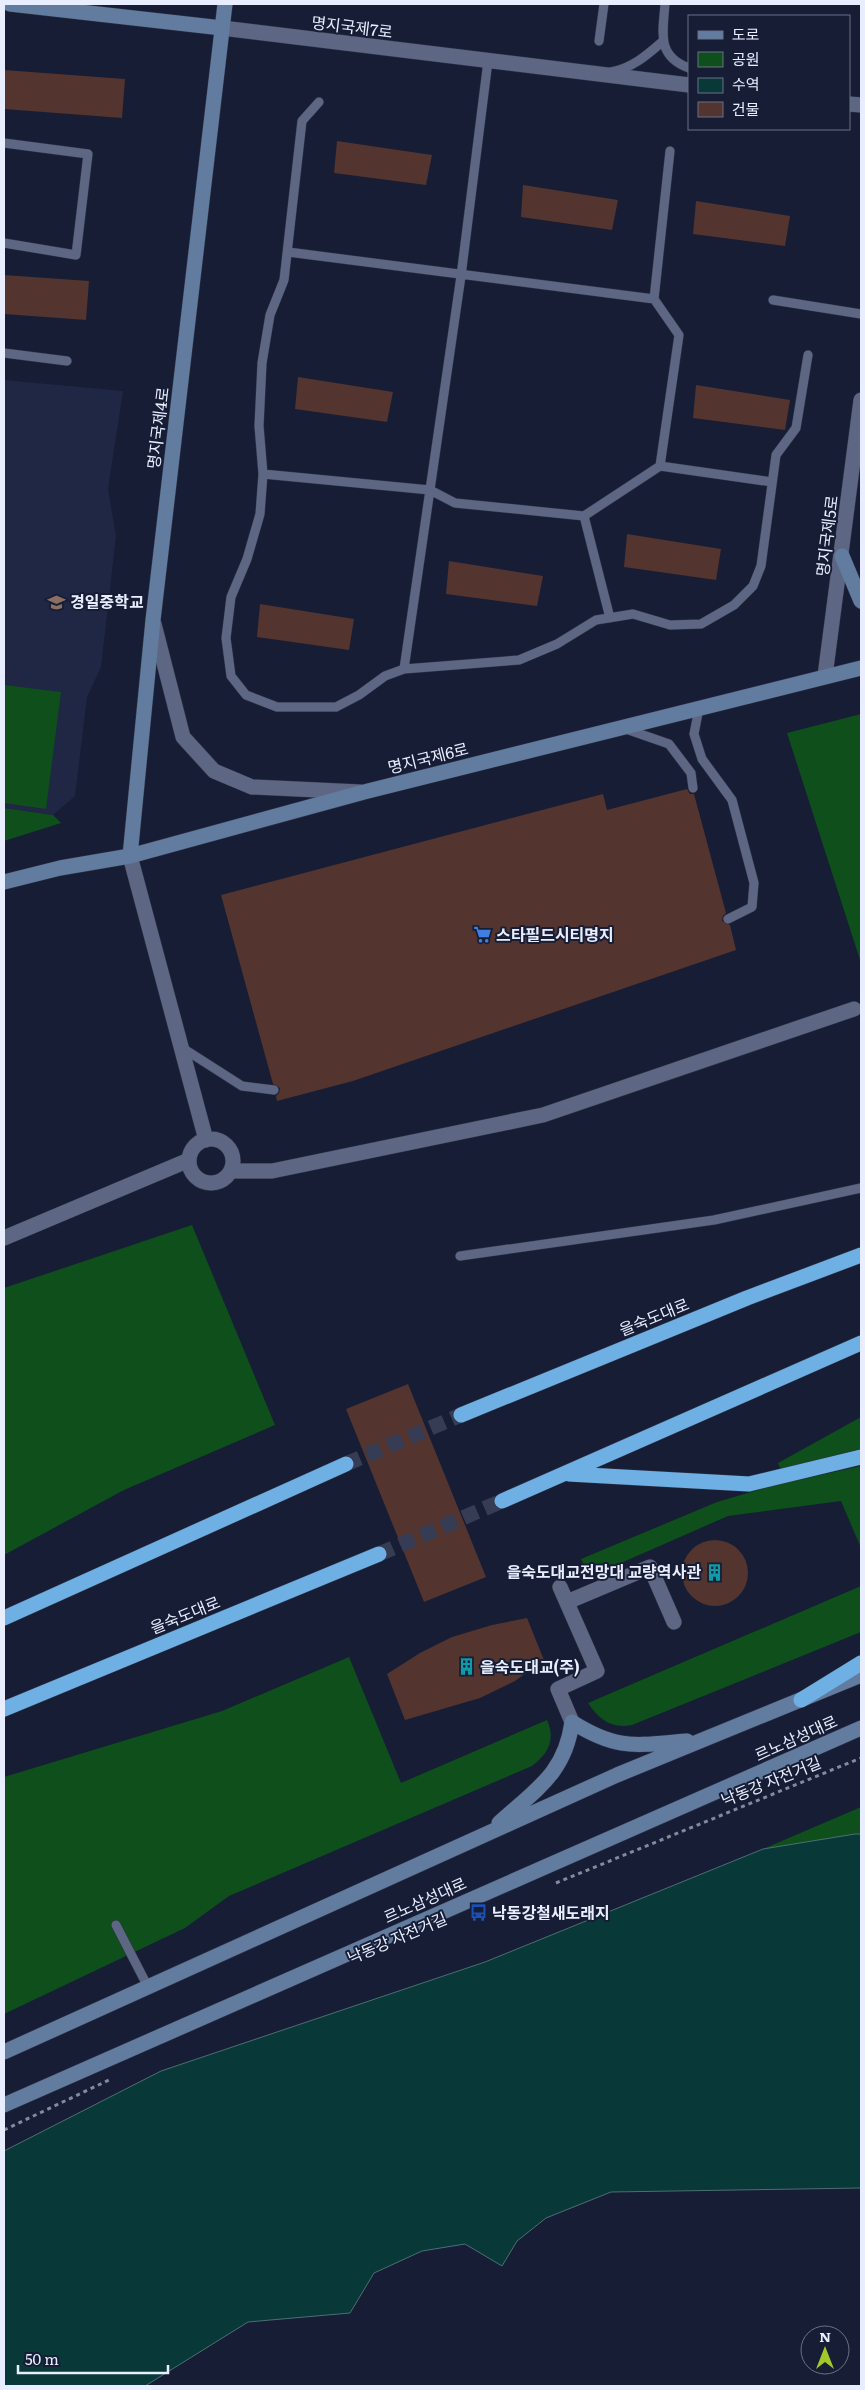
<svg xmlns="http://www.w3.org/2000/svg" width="865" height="2390" viewBox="0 0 865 2390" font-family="Literata,'Noto Sans KR',serif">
<rect width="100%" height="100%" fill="#161d35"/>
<path fill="#1f2745" d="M4 380 123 391 108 489 116 536 101 667 87 697 75 796 53 815 4 808Z"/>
<path fill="#0e4f1c" d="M4 685 61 692 46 809 4 803Z
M861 714V963L787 733Z
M4 808 53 815 61 823 4 841Z
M192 1225 275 1425 124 1490 4 1555V1288Z
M861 1417V1449L781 1469 779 1466 778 1463Z
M861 1466V1548L841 1501 728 1516 589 1577 581 1559 717 1502 775 1485Z
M861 1586V1632L632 1725C612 1729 599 1720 588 1703Z
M349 1657 401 1783 547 1720C556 1740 548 1754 532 1766L229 1896 185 1928 4 2014V1777L222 1711Z
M861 1807V1834L763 1849Z"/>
<path fill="#093839" stroke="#4c6f74" d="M855 1834H861V2188L611 2192 546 2218 517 2241 502 2266 465 2244 422 2251 374 2273 350 2313 248 2322 145 2386H4V2151L161 2071 485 1962 763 1849Z"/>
<path fill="#53342e" d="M4 70 125 79 122 118 4 109Z
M337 141 432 155 426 185 334 173Z
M523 185 618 200 612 230 521 217Z
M696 201 790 216 785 246 693 234Z
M4 275 89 281 86 320 4 314Z
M298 377 393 392 387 422 295 409Z
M696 385 790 400 785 430 693 418Z
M627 534 721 549 716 580 624 567Z
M449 561 543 576 537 606 446 594Z
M260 604 354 619 349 650 257 637Z
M687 789 690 794H694L726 913 723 916 722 921 730 925 736 950 353 1081 277 1101 276 1096 279 1093 280 1088 273 1084 221 895 603 794 607 810Z
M408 1384 486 1577 424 1602 346 1409Z
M682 1573a33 33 0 1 1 66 0a33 33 0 1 1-66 0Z
M527 1618 544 1660 515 1681 480 1698 405 1720 387 1674 420 1653 452 1637 492 1625Z"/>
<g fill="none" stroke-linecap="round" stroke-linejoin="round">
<path stroke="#363c53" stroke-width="15" stroke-dasharray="15 8" stroke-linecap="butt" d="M346 1464 461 1415
M379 1554 502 1501"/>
<defs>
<path id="lane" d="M665 4C663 32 656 56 689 68
M599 41 604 4
M611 72C632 68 646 56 662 42
M319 102 302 121 284 280 270 315 262 363 259 426 263 474 260 514 247 559 231 597 226 638 231 676 246 695 277 707H336L359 695 385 676 404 669 519 660 557 644 596 620 633 614 670 625 701 624 734 605 753 586 761 566 776 455 796 428 808 355
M4 143 88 154 76 255 4 243
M288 252 654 299
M773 300 861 314
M4 353 67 361
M660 466 772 482
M263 474 430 490 455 503 584 516 660 466 679 335 654 299 670 151
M584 516 610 618
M404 669 461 276 488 61
M699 708 694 734 702 759 732 800 754 883 752 907 728 919
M623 728 669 744 691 773 693 788
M181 1047 242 1086 274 1090
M460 1256 714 1220 861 1188
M116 1925 148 1987"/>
<path id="street" d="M222 28 689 85
M849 104 861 105
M154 624 183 737 214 771 252 787 360 792
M825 676 861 400
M130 856 206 1140
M189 1161a22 22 0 1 1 44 0a22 22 0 1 1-44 0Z
M231 1171H272L543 1115 854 1009
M4 1238 189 1160
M560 1587 597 1671 558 1689 572 1722
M567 1602 650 1567 674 1622"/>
<path id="secondary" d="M10 4 222 28
M842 556 861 601
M130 856 153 620 225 4
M4 882 60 868 130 856 364 792 861 668
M499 1823C535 1790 565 1774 572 1722 618 1751 636 1745 687 1741
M4 2052 617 1775 861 1675
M4 2105 861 1728"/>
<path id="highway" d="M461 1415 747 1298 861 1255
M569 1474 749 1484 861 1457
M502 1501 861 1343
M4 1618 346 1464
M801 1700 861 1663
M4 1709 379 1554"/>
</defs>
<use href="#lane" stroke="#323549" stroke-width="10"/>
<use href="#street" stroke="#323549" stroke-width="16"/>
<use href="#secondary" stroke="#323549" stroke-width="16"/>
<use href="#highway" stroke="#323549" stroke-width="16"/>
<path stroke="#838a9e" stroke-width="3" stroke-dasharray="4 4" stroke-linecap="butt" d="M556 1883 861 1758
M4 2130 111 2079"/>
<use href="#lane" stroke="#5d6682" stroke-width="9"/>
<use href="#street" stroke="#5d6682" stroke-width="15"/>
<use href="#secondary" stroke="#627c9f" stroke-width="15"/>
<use href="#highway" stroke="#6eb0e4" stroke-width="15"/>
</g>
<defs>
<symbol id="school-bare" viewBox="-9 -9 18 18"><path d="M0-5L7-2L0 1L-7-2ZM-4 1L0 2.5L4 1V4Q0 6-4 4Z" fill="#8d6e63" stroke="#161d35" stroke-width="2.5" paint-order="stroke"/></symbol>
<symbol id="supermarket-bare" viewBox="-9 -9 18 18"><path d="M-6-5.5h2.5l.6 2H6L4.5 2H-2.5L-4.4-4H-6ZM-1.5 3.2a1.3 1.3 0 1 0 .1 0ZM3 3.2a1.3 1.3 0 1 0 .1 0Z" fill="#3f7fe0" stroke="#161d35" stroke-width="2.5" paint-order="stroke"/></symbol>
<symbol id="building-bare" viewBox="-9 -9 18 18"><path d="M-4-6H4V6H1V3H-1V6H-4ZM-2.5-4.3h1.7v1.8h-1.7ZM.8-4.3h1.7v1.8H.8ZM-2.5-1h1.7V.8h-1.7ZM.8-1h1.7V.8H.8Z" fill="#0f9aa8" stroke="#161d35" stroke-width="2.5" paint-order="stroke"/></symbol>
<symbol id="bus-bare" viewBox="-9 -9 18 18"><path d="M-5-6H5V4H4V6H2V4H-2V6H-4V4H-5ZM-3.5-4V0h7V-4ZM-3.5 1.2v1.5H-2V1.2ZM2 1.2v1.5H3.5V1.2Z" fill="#1a4fb4" stroke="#161d35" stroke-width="2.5" paint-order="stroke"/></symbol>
</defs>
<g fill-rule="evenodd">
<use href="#school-bare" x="44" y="590" width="25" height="25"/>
<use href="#supermarket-bare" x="470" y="922" width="25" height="25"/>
<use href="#building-bare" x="702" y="1560" width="25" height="25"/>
<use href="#building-bare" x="454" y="1654" width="25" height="25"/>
<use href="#bus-bare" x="466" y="1900" width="25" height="25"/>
</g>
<g text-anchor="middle" stroke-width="4" stroke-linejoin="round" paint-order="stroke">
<g font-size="16" fill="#e8eeff" stroke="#161d35">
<text transform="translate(352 27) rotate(7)" y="6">명지국제7로</text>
<text transform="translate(158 428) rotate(-83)" y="6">명지국제4로</text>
<text transform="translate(827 536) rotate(-83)" y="6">명지국제5로</text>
<text transform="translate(428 758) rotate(-14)" y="6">명지국제6로</text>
<text transform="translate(654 1317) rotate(-22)" y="6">을숙도대로</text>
<text transform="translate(185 1615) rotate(-22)" y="6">을숙도대로</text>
<text transform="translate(796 1738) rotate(-24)" y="6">르노삼성대로</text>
<text transform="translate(771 1781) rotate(-22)" y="6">낙동강 자전거길</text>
<text transform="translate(425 1900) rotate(-24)" y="6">르노삼성대로</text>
<text transform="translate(397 1938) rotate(-23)" y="6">낙동강 자전거길</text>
</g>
<g font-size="16" font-weight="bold" fill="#e8eeff" stroke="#161d35" text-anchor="start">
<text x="70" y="608">경일중학교</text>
<text x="496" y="941">스타필드시티명지</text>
<text x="701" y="1578" text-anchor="end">을숙도대교전망대 교량역사관</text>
<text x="480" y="1673">을숙도대교(주)</text>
<text x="492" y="1919">낙동강철새도래지</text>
</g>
</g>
<rect width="865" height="2390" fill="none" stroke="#e8eeff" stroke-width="10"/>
<rect x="688" y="15" width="162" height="115" fill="#161d35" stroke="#6a7186"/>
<rect x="698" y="31" width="25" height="8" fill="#627c9f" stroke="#6a7186"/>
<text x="732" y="40" font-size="15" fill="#e8eeff">도로</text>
<rect x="698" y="52" width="25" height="15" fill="#0e4f1c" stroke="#6a7186"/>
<text x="732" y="65" font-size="15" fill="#e8eeff">공원</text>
<rect x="698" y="78" width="25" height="15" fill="#093839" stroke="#6a7186"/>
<text x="732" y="90" font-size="15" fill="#e8eeff">수역</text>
<rect x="698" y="102" width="25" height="15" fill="#53342e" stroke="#6a7186"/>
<text x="732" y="115" font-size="15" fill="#e8eeff">건물</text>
<g transform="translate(825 2350)"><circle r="24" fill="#161d35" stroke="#6a7186"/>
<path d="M0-4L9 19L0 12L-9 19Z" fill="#a1c92a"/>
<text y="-8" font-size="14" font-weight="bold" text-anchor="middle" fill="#e8eeff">N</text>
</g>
<path d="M18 2365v8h150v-8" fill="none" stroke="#e8eeff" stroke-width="2.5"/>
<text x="25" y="2365" font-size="15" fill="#e8eeff" stroke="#161d35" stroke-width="4" paint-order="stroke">50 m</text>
</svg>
